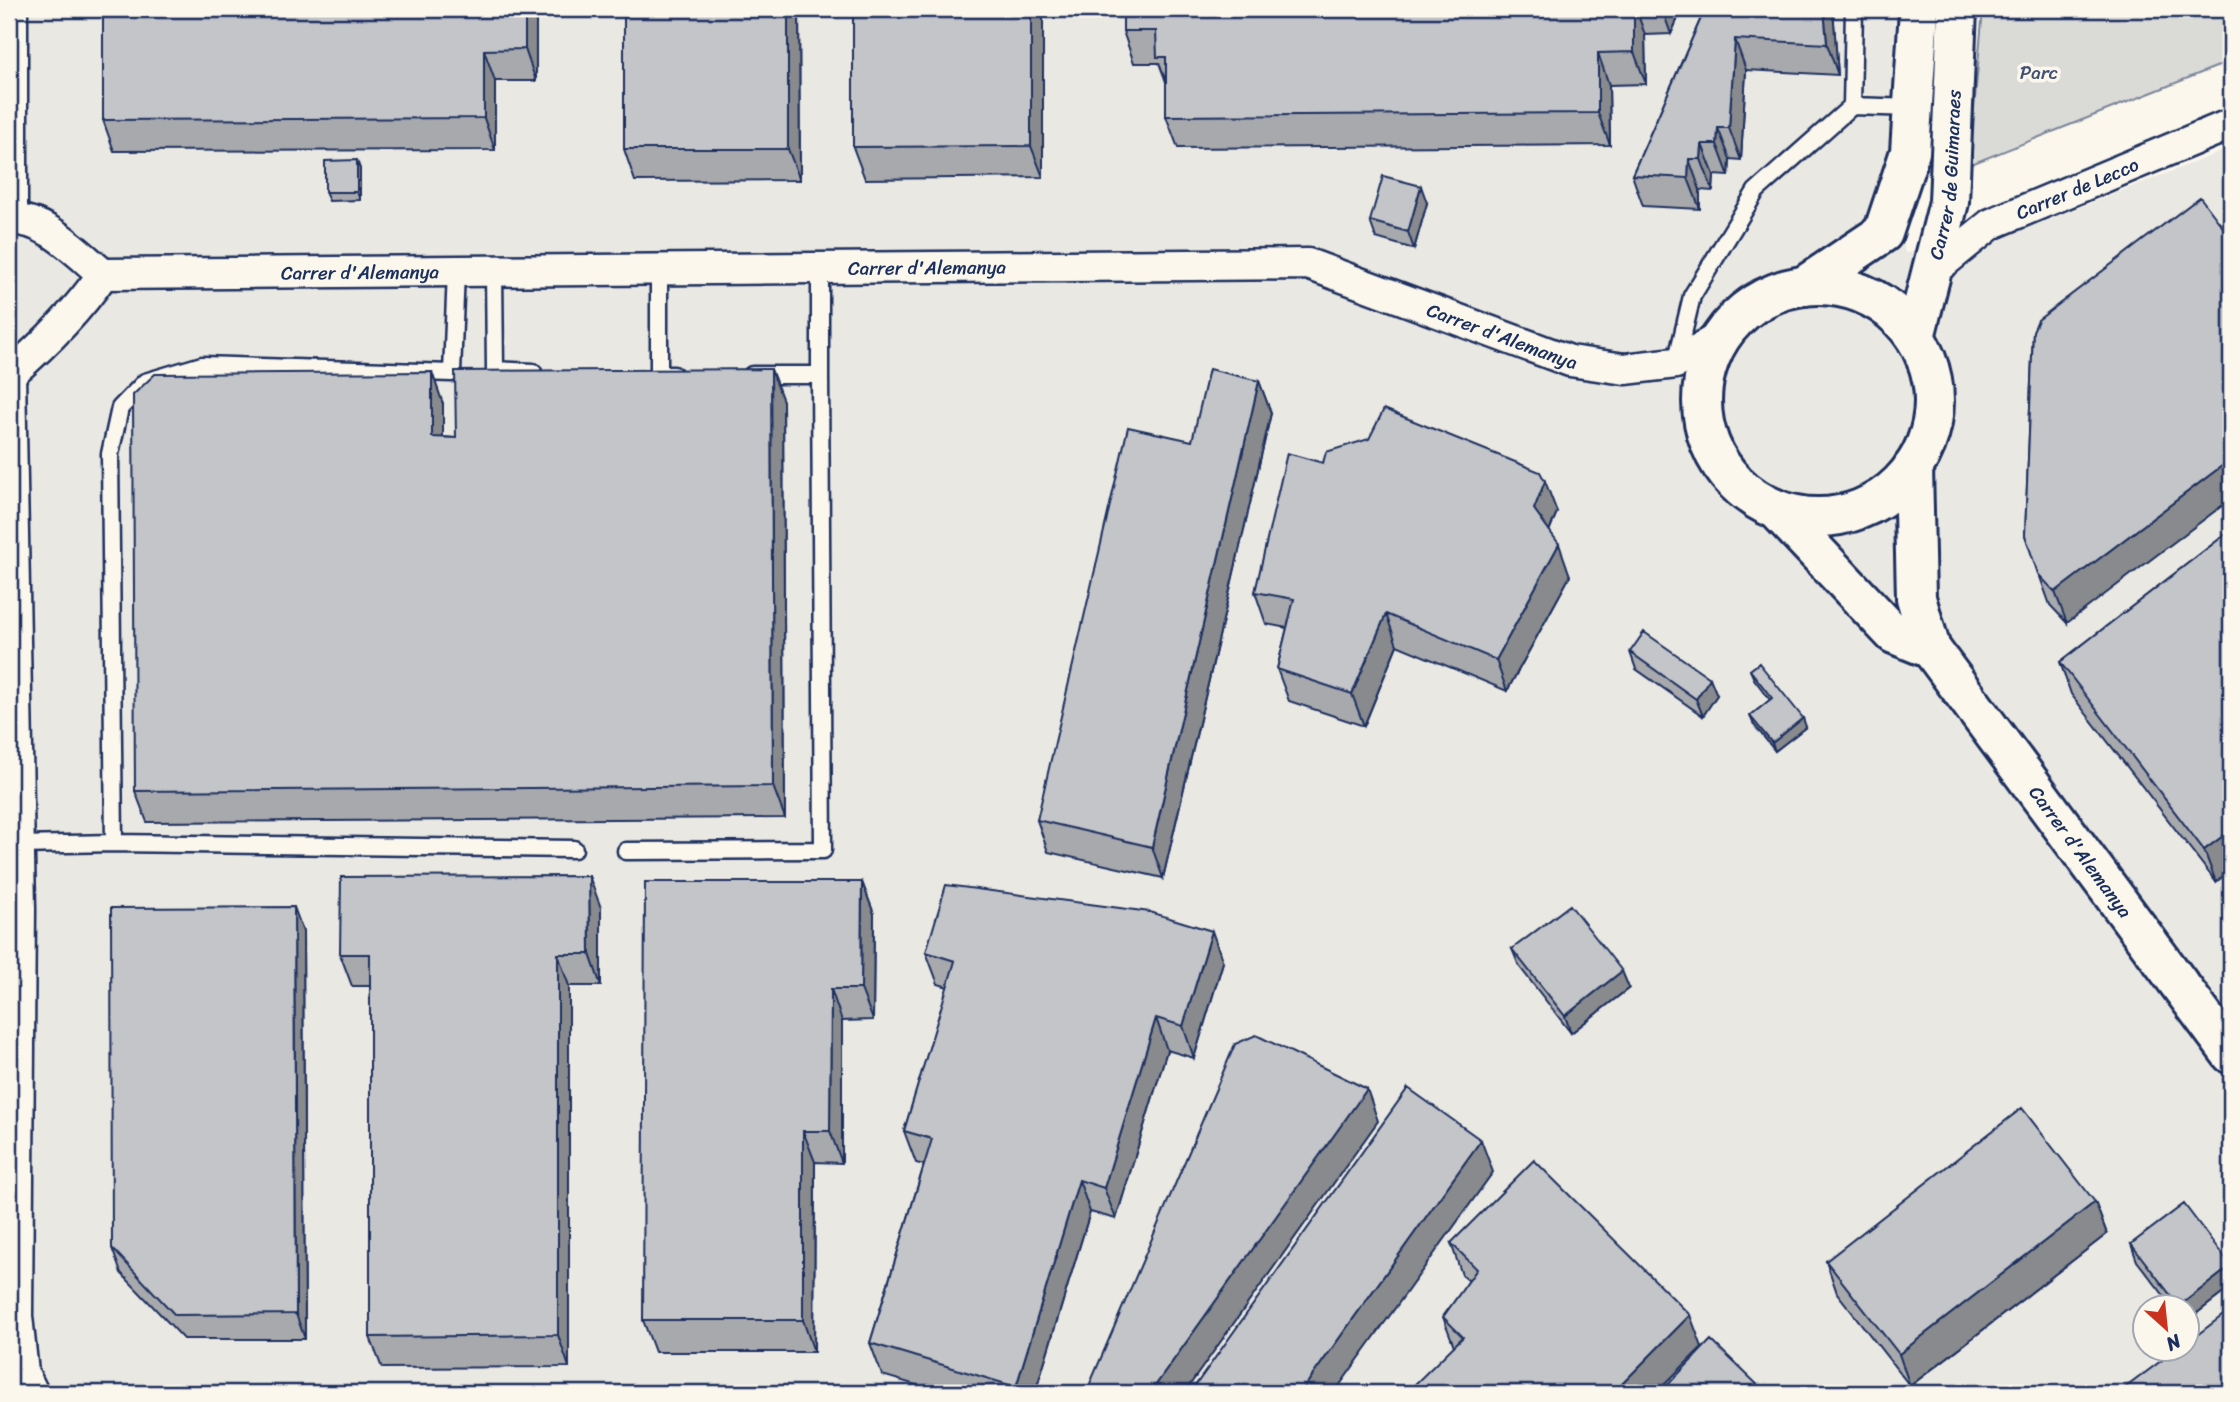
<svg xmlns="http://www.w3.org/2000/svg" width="2240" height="1402" viewBox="0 0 2240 1402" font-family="Sriracha,sans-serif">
<rect width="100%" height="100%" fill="#fbf7ec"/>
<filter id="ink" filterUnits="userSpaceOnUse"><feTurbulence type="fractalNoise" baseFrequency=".0143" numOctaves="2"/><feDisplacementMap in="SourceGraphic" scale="14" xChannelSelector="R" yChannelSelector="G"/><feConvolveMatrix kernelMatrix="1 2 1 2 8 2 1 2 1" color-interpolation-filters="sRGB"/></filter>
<g filter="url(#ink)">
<path fill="#eae8e2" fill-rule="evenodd" d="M9 9H1896L1890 176 1905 253 1973 249 2231 148V1393H9ZM2146 1308H2188V1350H2146Z"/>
<path fill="#dadad7" stroke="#7a849a" stroke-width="2" d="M1983 9H2231V61L1969 165Z"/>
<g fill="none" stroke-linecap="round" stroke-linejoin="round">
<defs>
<path id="lane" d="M1852 106 1913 108
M659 270V375H674
M456 271 452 373 202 365 145 382 120 408 110 454 114 843 574 849
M494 271 495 370 533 372
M1676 363 1692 296 1756 191 1852 106 1854 9
M752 375H820V268
M19 845 114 843
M626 851 823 850 820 375"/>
<g id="street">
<path d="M12 218V9"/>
<path d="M9 219C47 219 75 251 103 274"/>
<path id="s1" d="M1933 271 1991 224 2231 124"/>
<path id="s2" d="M103 274 1308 264 1570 361 1625 369 1676 363 1724 334"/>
<path d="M10 374 20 909 17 1316 23 1373 33 1393"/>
<path d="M10 374C45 344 77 312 103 274"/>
</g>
<g id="secondary">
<circle cx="1818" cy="401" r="116"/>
<path d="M1804 286 1883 233 1910 152 1919 9"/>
<path id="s3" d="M1915 337 1949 202 1957 9"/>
<path id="s4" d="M1913 467 1916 598 1931 649 2231 1054"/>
<path d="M1776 509 1894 634 1931 649"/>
</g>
</defs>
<use href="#lane" stroke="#1b2f5e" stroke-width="21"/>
<use href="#street" stroke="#1b2f5e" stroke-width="35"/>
<use href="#secondary" stroke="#1b2f5e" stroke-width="44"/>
<use href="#lane" stroke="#fbf7ec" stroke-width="16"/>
<use href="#street" stroke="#fbf7ec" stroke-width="30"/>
<use href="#secondary" stroke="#fbf7ec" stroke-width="38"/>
</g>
<path fill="#a8a9ad" stroke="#1b2f5e" stroke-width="2" d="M536 9V81H495V150L114 151 103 120Z
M624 9H799L800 180 635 181 624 149Z
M853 9H1043V177L865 179 853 147Z
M1123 9H1682L1671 34 1645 35 1646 84 1609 85 1610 145 1178 148 1166 116V82L1159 63H1134L1123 31Z
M1705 9H1833L1838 75 1746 70 1741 160 1730 159 1729 176 1714 175 1713 191 1700 190V209L1643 206 1632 175Z
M360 169V200L329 201 325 192Z
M1427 203 1414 249 1376 238 1370 221Z
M2033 331 2067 623 2050 605 2025 535Z
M1259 381 1271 413 1163 878 1048 852 1037 820 1192 441Z
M783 401 785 818 147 822 135 791 443 404V437L456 438Z
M1369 439 1557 512 1549 531 1570 576 1507 691 1397 645 1364 726 1289 701 1277 669 1287 628 1266 624 1255 592 1323 463Z
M2231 530 2216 882 2071 694 2060 662Z
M1630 652 1717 695 1703 716 1636 669Z
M1750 670 1806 727 1775 751 1754 725 1750 716 1770 700 1754 679Z
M862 882 874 914 873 1020 842 1021V1163L815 1162 814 1352H655L643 1320Z
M601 908V986H569V1367L382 1368 370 1337V986H352L340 954Z
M303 932 305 1339H184L121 1273 112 1248Z
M1512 949 1629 988 1571 1033 1519 966Z
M926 952 1223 962 1194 1058 1167 1050 1116 1219 1090 1212 1035 1393H943L882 1375 870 1343 924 1165 916 1163 904 1131 948 987 938 984Z
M2095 1202 2107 1234 1910 1386 1837 1293 1826 1261Z
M1451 1243 1702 1347 1454 1346 1443 1317 1469 1281 1462 1275Z
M2131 1244 2231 1265V1287L2188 1320V1307H2173L2137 1261Z"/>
<path fill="#888a8d" stroke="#1b2f5e" stroke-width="2" d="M525 9H536V81L525 49Z
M788 9H799L800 180 788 149Z
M1031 9H1043V177L1031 146Z
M1634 9H1636L1645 35 1646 84 1634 52Z
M1662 9H1682L1671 34Z
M1824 9H1833L1838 75 1827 44Z
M1735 39 1746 70 1741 160 1729 128Z
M484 50 495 81V150L484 118Z
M1598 53 1609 85 1610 145 1598 113Z
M1718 128 1730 159 1729 176 1717 144Z
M1702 144 1714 175 1713 191 1701 159Z
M1689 159 1700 190V209L1688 178Z
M357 160 360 169V200L357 192Z
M1421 186 1427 203 1414 249 1408 232Z
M771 369 783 401 785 818 773 786Z
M432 372 443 404V469L432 437Z
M1259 381 1271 413 1163 878 1152 847Z
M2231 459V499L2067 623 2055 592Z
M1545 481 1557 512 1545 541 1534 509Z
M1559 544 1570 576 1507 691 1496 660Z
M1386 614 1397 645 1364 726 1352 694Z
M1710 678 1717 695 1703 716 1696 699Z
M1803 718 1806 727 1775 751 1772 743Z
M2231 830V870L2216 882 2204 850Z
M589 876 601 908V986L590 954Z
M862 882 874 914 873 1020 861 989Z
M294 907 303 932 305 1339 296 1314Z
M1212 931 1223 962 1194 1058 1183 1026Z
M558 954 569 986V1367L558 1335Z
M1622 971 1629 988 1571 1033 1565 1016Z
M831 989 842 1021V1163L830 1131Z
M1156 1018 1167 1050 1116 1219 1104 1188Z
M1367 1089 1378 1121 1184 1393H1150Z
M803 1131 815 1162 814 1352 803 1320Z
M1481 1140 1493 1172 1334 1393H1300Z
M1079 1180 1090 1212 1035 1393H1018L1016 1387Z
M2095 1202 2107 1234 1910 1386 1899 1354Z
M2231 1266V1287L2188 1320V1307H2179V1306Z
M1690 1315 1702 1347 1656 1393H1613Z"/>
<path fill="#c3c5c9" stroke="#1b2f5e" stroke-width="2" d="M103 9H525V49L484 50V118L103 120Z
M624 9H788V149H624Z
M853 9H1031V146L853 147Z
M1123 9H1634V52L1598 53V113L1166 116V57H1157L1156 31H1123Z
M1705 9H1824L1827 44 1735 39 1729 128H1718L1717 144H1702L1701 159H1689L1688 178 1632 175Z
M357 160V192H325V161Z
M1383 176 1421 186 1408 232 1370 221Z
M2200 197 2231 238V459L2055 592 2038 574 2025 535 2033 331 2038 320Z
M771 369 773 786 135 791 133 395 155 374 432 372V437L456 438 455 371Z
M1209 369 1259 381 1152 847 1037 820 1128 427 1192 441Z
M1384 409 1540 472 1545 481 1534 509 1559 544 1496 660 1386 614 1352 694 1277 669 1294 599 1255 592 1287 453 1323 463 1326 452 1369 439Z
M2231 530V830L2204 850 2060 662Z
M1644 632 1710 678 1696 699 1630 652Z
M1759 663 1803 718 1772 743 1750 716 1772 698 1750 670Z
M589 876 590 954H558V1335L370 1337V954H340L341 877Z
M645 882H862L861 989H831L830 1131H803V1320H643Z
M946 885 1150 912 1212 931 1183 1026 1156 1018 1104 1188 1079 1180 1016 1387 870 1343 932 1139 904 1131 955 961 926 952Z
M1570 905 1622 971 1565 1016 1512 949Z
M294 907 296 1314 175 1315 112 1248 111 908Z
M1256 1035 1367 1089 1150 1393H1086L1235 1044Z
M1408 1088 1481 1140 1300 1393H1190Z
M2022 1108 2095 1202 1899 1354 1826 1261Z
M1534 1160 1690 1315 1613 1393H1406L1463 1337 1443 1317 1477 1269 1451 1243Z
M2184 1204 2231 1266 2179 1306 2131 1244Z
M2231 1309V1393H2118L2177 1349H2188V1342Z
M1711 1340 1766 1393H1660Z"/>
</g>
<g text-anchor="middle" stroke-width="7" stroke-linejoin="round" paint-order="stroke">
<g font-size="19" fill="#415176" stroke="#fbf7ec">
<text x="2039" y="79">Parc</text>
</g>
<g font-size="19" fill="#1b2f5e" stroke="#fbf7ec">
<text dy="7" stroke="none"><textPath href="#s3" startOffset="166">Carrer de Guimaraes</textPath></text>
<text dy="7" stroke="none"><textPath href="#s1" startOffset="168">Carrer de Lecco</textPath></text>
<text dy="7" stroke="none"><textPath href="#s2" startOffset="824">Carrer d'Alemanya</textPath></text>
<text dy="7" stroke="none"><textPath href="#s2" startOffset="257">Carrer d'Alemanya</textPath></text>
<text dy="7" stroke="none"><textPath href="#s2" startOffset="1412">Carrer d'Alemanya</textPath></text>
<text dy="7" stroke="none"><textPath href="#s4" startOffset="436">Carrer d'Alemanya</textPath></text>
</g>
</g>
<rect width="2240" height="1402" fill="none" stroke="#fbf7ec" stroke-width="35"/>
<rect x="18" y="18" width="2205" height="1367" fill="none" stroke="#1b2f5e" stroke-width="2.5" filter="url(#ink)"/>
<g transform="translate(2166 1328) rotate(153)"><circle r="33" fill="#fbf7ec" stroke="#a1a7b3" stroke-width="2"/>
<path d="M0-5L12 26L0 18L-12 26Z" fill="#c8321e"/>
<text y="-10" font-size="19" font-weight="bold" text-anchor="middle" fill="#1b2f5e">N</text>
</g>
</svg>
